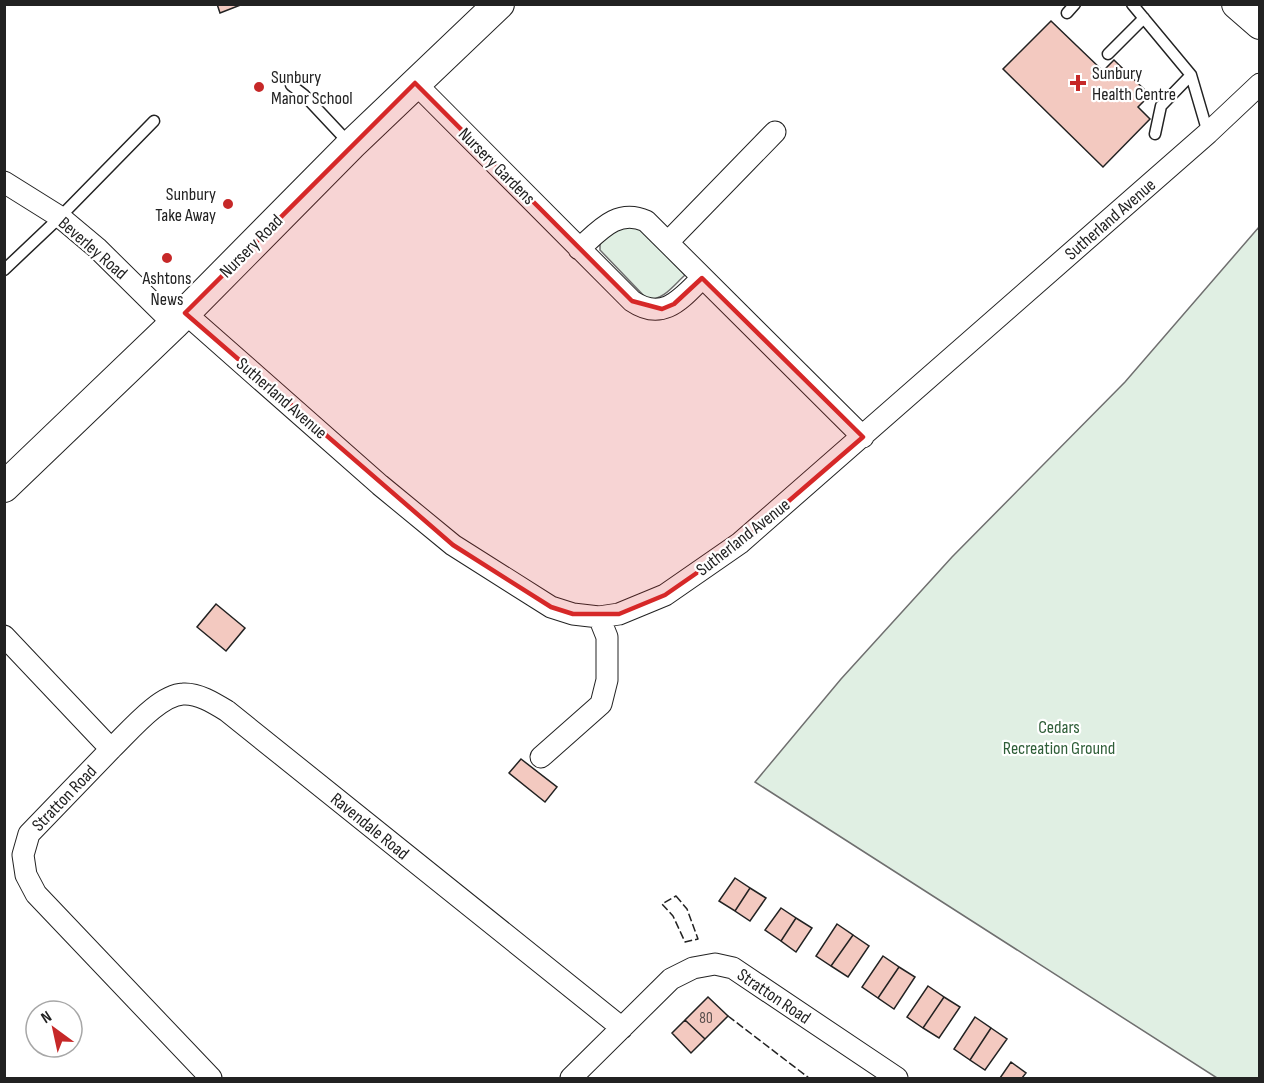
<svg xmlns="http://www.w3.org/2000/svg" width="1264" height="1083" viewBox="0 0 1264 1083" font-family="'Sofia Sans Condensed',sans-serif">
<rect width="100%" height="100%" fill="#fff"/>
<path fill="#e0efe3" stroke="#6f6f6f" stroke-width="1.5" d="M636 224 685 275C674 285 663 301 647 299L600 250V242L607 230Z
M1259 227V1078H1217L755 782 841 679 952 557 1125 382Z"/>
<path fill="#f3c9c0" stroke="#222" stroke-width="1.5" d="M217 4H243L220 13Z
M1051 21 1103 71 1114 60 1150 95 1138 107 1150 119 1103 167 1003 69Z
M216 604 245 628 226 651 197 627Z
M521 759 557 787 545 802 509 773Z
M735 878 750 888 735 911 719 901Z
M750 888 766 898 750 921 735 911Z
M781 908 796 918 781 941 765 930Z
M796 918 812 928 796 952 781 941Z
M837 924 853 935 831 966 816 956Z
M853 935 869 946 848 977 831 966Z
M883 956 899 967 878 998 862 987Z
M899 967 915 977 894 1009 878 998Z
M928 986 944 997 923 1028 907 1017Z
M708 997 728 1016 705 1039 685 1020Z
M944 997 960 1007 939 1038 923 1028Z
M975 1017 991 1028 970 1060 954 1049Z
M685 1020 705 1039 691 1053 672 1033Z
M991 1028 1007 1039 985 1070 970 1060Z
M1011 1062 1026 1073 1022 1078H1000Z"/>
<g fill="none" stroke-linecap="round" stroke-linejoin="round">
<defs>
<path id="lane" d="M1132 4 1191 75 1208 133
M1067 13 1075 4
M1108 54 1144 18
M291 85 304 95 349 143
M1155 134 1161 106 1191 75
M4 270 60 217 154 121"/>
<path id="street" d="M415 83 632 301C663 322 681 299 702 278
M4 182 60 217 97 248 174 324
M668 242 775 132
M579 249C599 231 617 208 646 221L863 437
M185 313 380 485 453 545 551 607 573 614 599 617 619 614 665 595 740 543 1208 133 1260 84
M4 636 111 749 29 834 23 855 26 875 36 894 211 1078
M111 749C128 733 159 695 183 694 198 693 214 703 227 711L622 1028
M541 757 601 704 607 680V637L599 617
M571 1078 671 979 693 968 715 964 733 968 897 1078"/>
<path id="secondary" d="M1237 4 1260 24
M4 487 174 324 351 145 499 4"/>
</defs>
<use href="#lane" stroke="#222" stroke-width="13"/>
<use href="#street" stroke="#222" stroke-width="23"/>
<use href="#secondary" stroke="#222" stroke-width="32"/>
<use href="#lane" stroke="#fff" stroke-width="10"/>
<use href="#street" stroke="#fff" stroke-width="21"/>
<use href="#secondary" stroke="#fff" stroke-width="30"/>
<path stroke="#222" stroke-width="1.5" stroke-dasharray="8 3" stroke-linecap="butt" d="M676 896 687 909 698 939 685 942 673 916 662 904Z
M728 1016 809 1078"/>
</g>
<path fill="#d62828" fill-opacity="0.2" stroke="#d62828" stroke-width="4.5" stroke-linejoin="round" d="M415 83 632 301 662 309 674 304 702 278 863 437 740 543 665 595 619 614H573L551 607 453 545 185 313Z"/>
<g fill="#c62828" stroke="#fff" stroke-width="2">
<path d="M1075 74h6v6h6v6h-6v6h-6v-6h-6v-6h6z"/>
<circle cx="259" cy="87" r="6"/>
<circle cx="228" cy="204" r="6"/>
<circle cx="167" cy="258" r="6"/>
</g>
<g text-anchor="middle" stroke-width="4.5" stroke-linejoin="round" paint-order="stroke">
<g font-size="15" fill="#564c4a">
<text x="706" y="1023">80</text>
</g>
<g font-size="18" fill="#222" stroke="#fff" text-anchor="start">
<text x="1092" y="79">Sunbury<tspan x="1092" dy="21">Health Centre</tspan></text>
<text x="271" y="83">Sunbury<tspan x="271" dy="21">Manor School</tspan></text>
<text x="216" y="200" text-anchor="end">Sunbury<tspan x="216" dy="21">Take Away</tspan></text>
<text x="167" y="284" text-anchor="middle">Ashtons<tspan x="167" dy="21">News</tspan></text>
</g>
<g font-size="18" fill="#222" stroke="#fff">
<text transform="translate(497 166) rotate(45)" y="6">Nursery Gardens</text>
<text transform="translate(1110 219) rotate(-41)" y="6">Sutherland Avenue</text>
<text transform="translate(251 246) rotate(-45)" y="6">Nursery Road</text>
<text transform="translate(93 248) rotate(41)" y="6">Beverley Road</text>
<text transform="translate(282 398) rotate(41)" y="6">Sutherland Avenue</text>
<text transform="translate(743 537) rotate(-38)" y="6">Sutherland Avenue</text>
<text transform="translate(64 798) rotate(-46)" y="6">Stratton Road</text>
<text transform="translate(370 826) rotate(39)" y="6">Ravendale Road</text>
<text transform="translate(774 996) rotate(34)" y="6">Stratton Road</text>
</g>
<g font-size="18" fill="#2f5e38" stroke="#fff">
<text x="1059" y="733">Cedars<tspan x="1059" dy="21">Recreation Ground</tspan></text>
</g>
</g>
<rect width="1264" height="1083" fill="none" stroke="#222222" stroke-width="12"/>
<g transform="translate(54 1029) rotate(327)"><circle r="28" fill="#ffffff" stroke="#a7a7a7" stroke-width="1.5"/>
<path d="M0-4.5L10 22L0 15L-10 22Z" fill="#c62828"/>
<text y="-9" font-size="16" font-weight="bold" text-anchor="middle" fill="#222222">N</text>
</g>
</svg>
